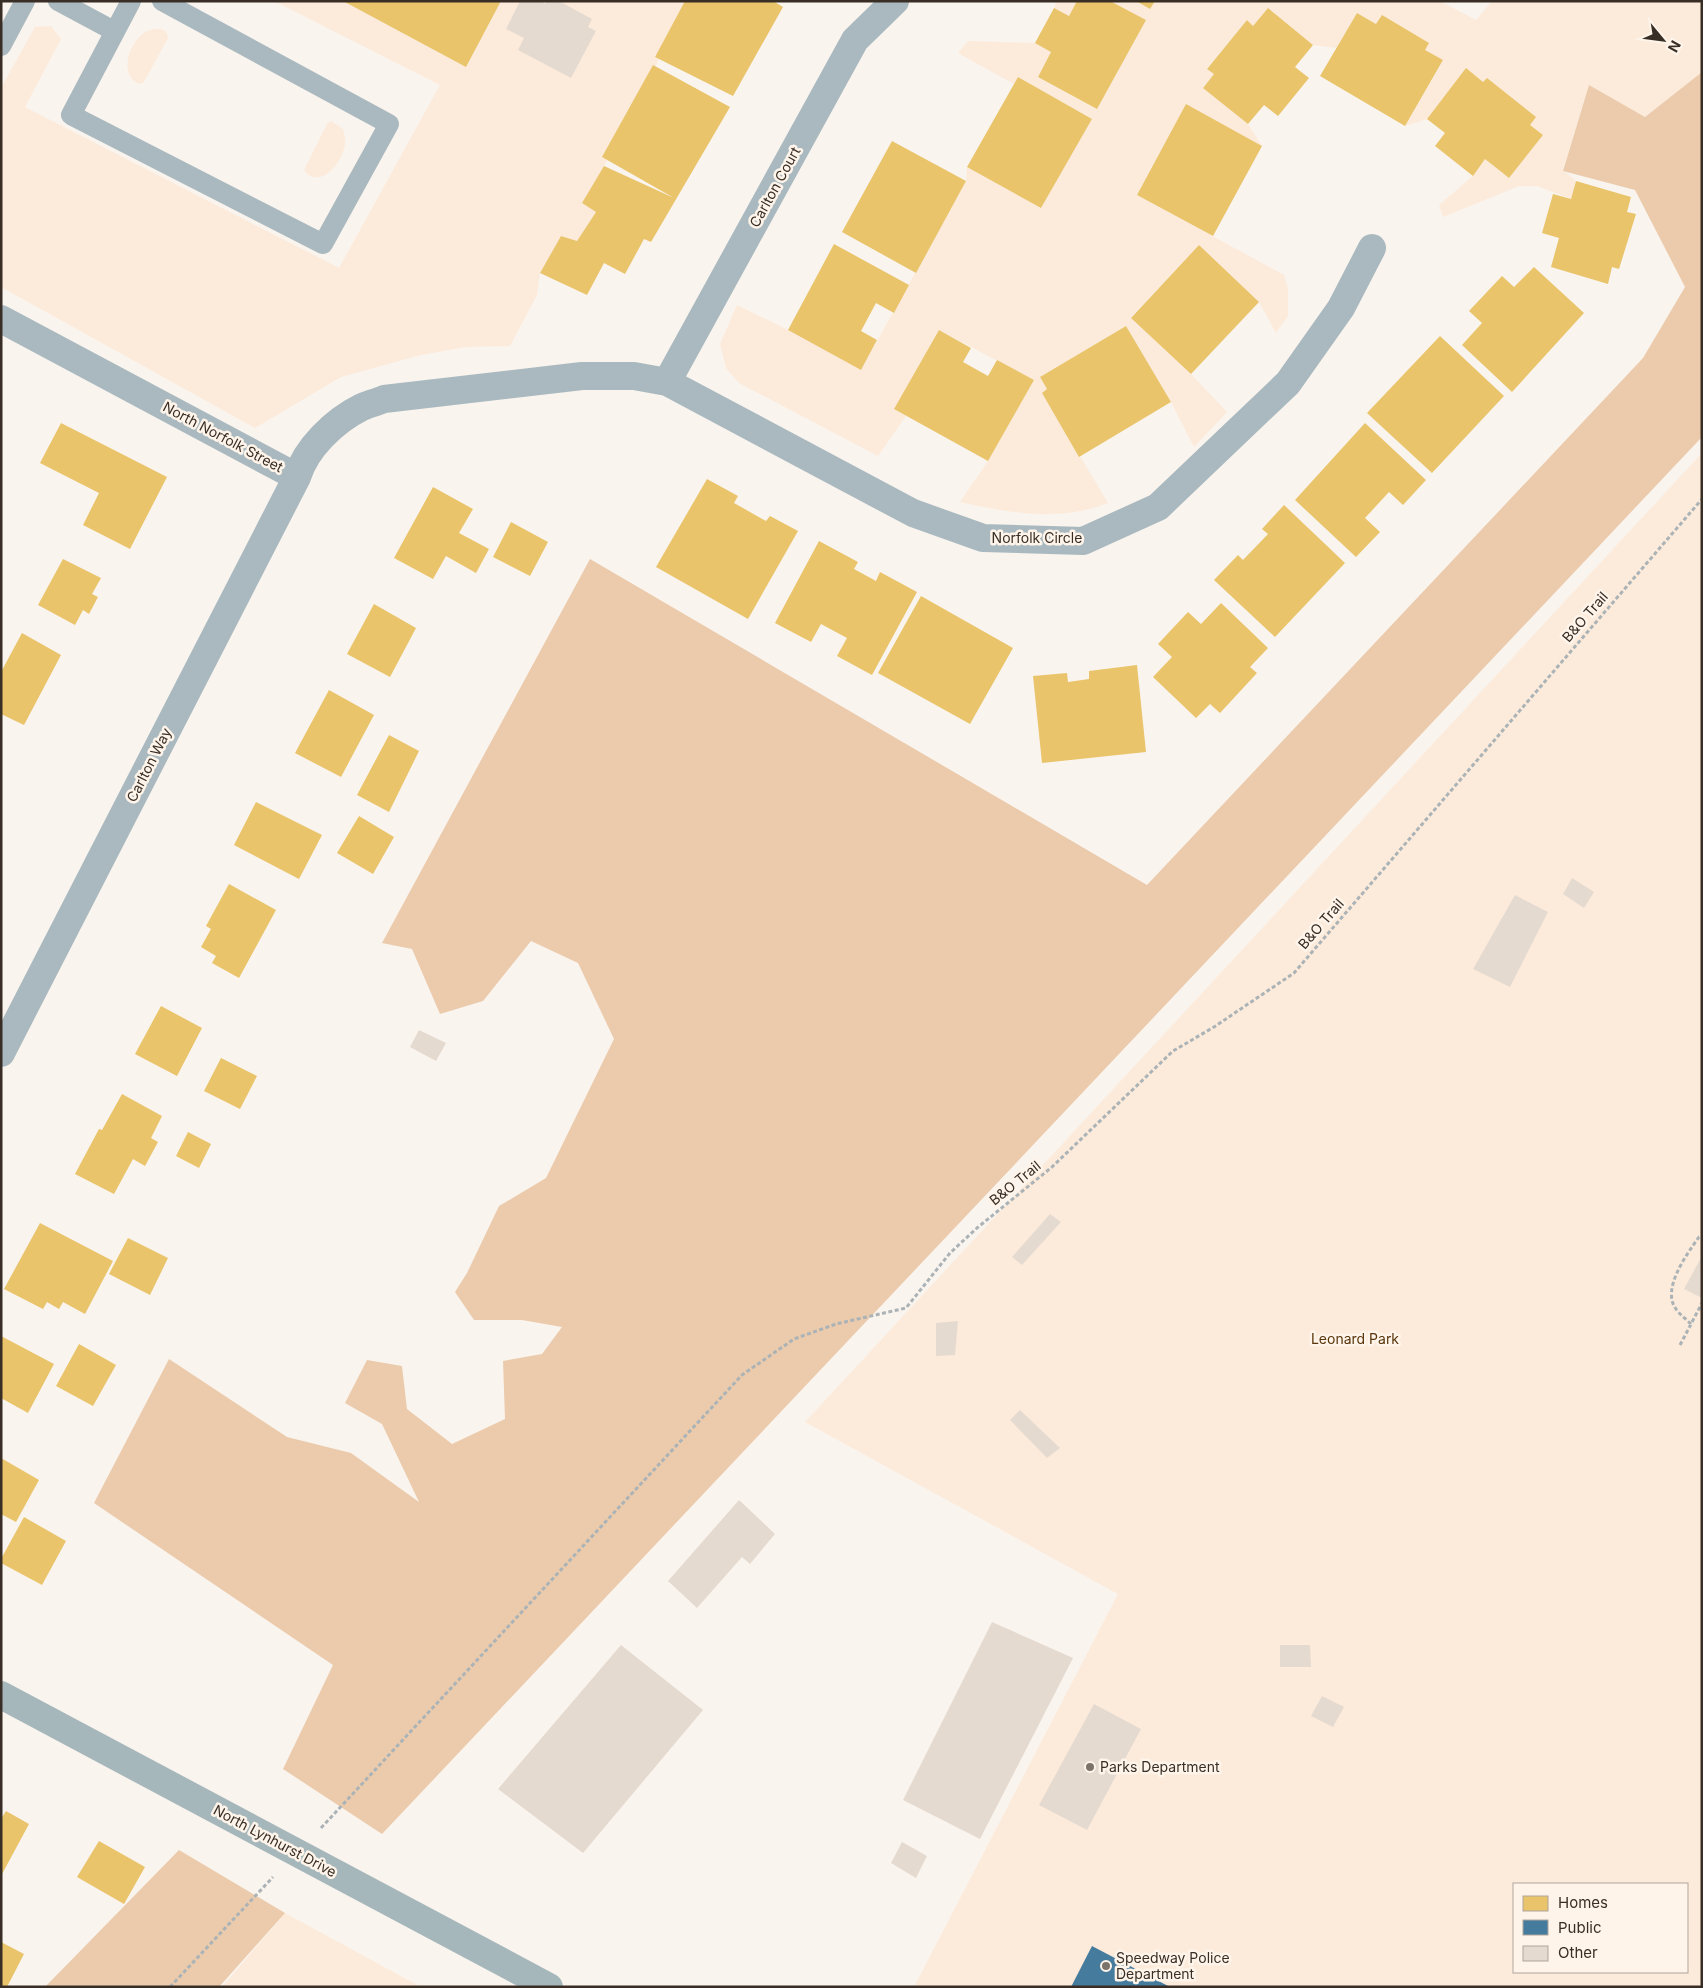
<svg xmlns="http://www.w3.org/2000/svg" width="1703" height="1988" viewBox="0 0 1703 1988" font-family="Inter,sans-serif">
<rect width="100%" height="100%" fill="#faf4ee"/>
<path fill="#fcebdb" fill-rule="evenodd" d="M274 1H343L466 66 501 1H689L604 166 582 203 596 212 577 241 561 236 540 273 537 295 510 346 466 347 421 355 341 377 255 428 1 287V88L35 27 51 26 61 39 25 107 339 268 440 85Z
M1057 1H1077L1069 16 1054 8Z
M1110 1H1136L1150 9 1155 1H1440L1476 20 1492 1H1702V72L1645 117 1589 85 1563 170 1576 181 1571 199 1537 186H1519L1443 217 1439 205 1473 176 1485 159 1509 178 1543 135 1530 125 1487 78 1483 82 1466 69 1427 119 1405 126 1443 61 1357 13 1336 48 1313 45 1268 8 1253 26 1247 20 1207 68 1214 74 1203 87 1248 124 1262 146 1186 105 1137 195 1284 275 1288 289V316L1276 333 1259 302 1199 245 1131 317 1191 374 1227 412 1194 447 1171 402 1126 326 1040 377 1047 389 1042 393 1108 503C1061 522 1009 513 960 502L988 461 1034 380 939 330 894 409 906 416 878 456 739 383 726 368 720 344 737 305 788 330 861 370 966 181 967 167 1041 208 1092 119 1018 77 1014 84 958 53 968 41 1035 43 1051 52 1038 77 1097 109 1145 21Z
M156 29C164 29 167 30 168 38L144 82 139 84C118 74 129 43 145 32 148 30 152 30 156 29Z
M331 121 343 129C345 135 346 142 344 149 340 165 319 190 304 170L327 124Z
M1702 453V1987H914L1118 1594 805 1422ZM1514 1884H1687V1972H1514Z
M285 1913 421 1987H222Z"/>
<path fill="#ebcbac" d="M1702 72V437L382 1834 283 1769 333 1665 94 1503 169 1359 287 1437 351 1453 419 1502 382 1424 345 1403 367 1360 402 1366 407 1409 452 1444 505 1419 503 1361 542 1354 562 1327 522 1320H474L455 1292 467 1273 499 1206 546 1178 614 1039 578 963 531 941 483 1001 440 1014 412 949 382 943 590 559 1147 885 1643 358 1685 287 1635 190 1563 171 1589 85 1645 117Z
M179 1850 285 1913 219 1987H45Z"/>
<path fill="#e9c46a" d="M343 1H501L466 67Z
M685 1H773L783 7 733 96 655 57Z
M1077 1H1110L1146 20 1097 109 1038 77 1051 52 1035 43 1054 8 1069 16Z
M1136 1H1155L1150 9Z
M1268 8 1313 45 1295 67 1309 78 1278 116 1264 105 1248 124 1203 88 1214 74 1207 69 1247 20 1253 26Z
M1357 13 1376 24 1382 15 1429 43 1425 50 1443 60 1405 126 1320 76Z
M653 65 730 107 651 242 644 239 625 274 604 263 587 295 540 273 561 236 577 241 596 212 582 203 604 166 674 198 602 157Z
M1466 68 1483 82 1487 78 1536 117 1530 125 1543 135 1509 178 1485 159 1473 176 1435 146 1445 133 1427 119Z
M1018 77 1092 119 1041 208 967 167Z
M1186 104 1262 146 1213 236 1137 195Z
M892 141 966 181 916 273 842 232Z
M1576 181 1631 197 1627 212 1636 214 1619 269 1612 267 1608 284 1551 267 1559 238 1542 233 1553 194 1571 199Z
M834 244 909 285 894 313 876 303 861 331 877 340 861 370 788 330Z
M1199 245 1259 302 1191 374 1131 318Z
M1534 267 1584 313 1512 392 1462 345 1482 323 1469 311 1502 276 1514 287Z
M1126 326 1171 402 1079 457 1042 393 1047 389 1040 377Z
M939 330 971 348 963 362 988 376 997 360 1034 380 988 461 894 409Z
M1440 336 1504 396 1432 473 1367 413Z
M61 423 167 477 130 549 83 525 99 493 40 463Z
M1365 423 1426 480 1403 505 1389 492 1365 518 1380 532 1356 557 1295 500Z
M707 479 738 496 734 503 766 521 770 516 798 531 748 619 656 567Z
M433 487 473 509 459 533 489 549 476 573 446 556 433 579 394 558Z
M1284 505 1345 563 1275 637 1214 580 1238 555 1243 560 1268 534 1262 529Z
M511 522 548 542 530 576 493 557Z
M819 541 858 562 854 569 876 581 880 572 917 592 872 675 837 656 847 638 821 624 811 642 775 623Z
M63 559 101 578 92 594 98 597 89 614 83 610 75 625 38 605Z
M921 596 1013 648 970 724 878 673Z
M1221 603 1268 648 1250 667 1257 673 1220 713 1210 704 1196 718 1153 677 1172 657 1158 644 1188 612 1201 624Z
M374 604 416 628 390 677 347 654Z
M22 633 61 655 24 725 1 714V672Z
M1137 665 1146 752 1042 763 1033 676 1067 673 1068 682 1089 679V671Z
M329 690 374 715 341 777 295 753Z
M389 735 419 751 389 812 357 795Z
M256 802 322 835 299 879 234 845Z
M359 816 394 837 373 874 337 853Z
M229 884 276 910 239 978 212 963 216 956 201 947 211 929 206 926Z
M161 1006 202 1028 177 1076 135 1054Z
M221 1058 257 1076 240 1109 204 1091Z
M122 1094 162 1116 151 1138 158 1142 145 1166 133 1159 114 1194 75 1174 99 1129 102 1130Z
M188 1132 211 1144 199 1168 176 1156Z
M40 1223 113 1261 85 1314 63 1302 59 1309 47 1302 43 1309 4 1289Z
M128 1238 168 1258 150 1295 109 1274Z
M1 1336 54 1364 28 1413 1 1398Z
M79 1344 116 1365 93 1406 56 1386Z
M1 1458 39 1480 16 1522 1 1514Z
M24 1517 66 1541 42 1585 1 1563V1559Z
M6 1811 29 1824 1 1876V1819Z
M99 1841 145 1867 124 1904 77 1877Z
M1 1942 24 1954 7 1987H1Z"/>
<path fill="#457b9d" d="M1092 1946 1170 1987H1071Z"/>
<path fill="#e5dad0" d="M520 1H541L545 4 546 1H559L592 19 588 27 596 31 571 78 518 50 524 38 506 29Z
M1572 878 1594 892 1584 908 1563 894Z
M1515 895 1548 912 1510 987 1473 969Z
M419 1030 446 1043 436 1061 410 1047Z
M1050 1214 1061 1222 1022 1265 1012 1257Z
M1702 1256V1298L1684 1289Z
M958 1321 955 1355 936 1356V1323Z
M1020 1410 1060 1448 1047 1458 1010 1420Z
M739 1500 775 1534 750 1564 742 1557 697 1608 668 1581Z
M992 1622 1073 1658 980 1839 903 1800Z
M621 1645 703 1710 583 1853 498 1789Z
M1280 1645H1310L1311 1667H1280Z
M1322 1696 1344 1707 1333 1727 1311 1716Z
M1094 1704 1141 1729 1087 1830 1039 1805Z
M902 1842 927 1856 916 1878 891 1863Z"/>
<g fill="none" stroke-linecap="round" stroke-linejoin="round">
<path stroke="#abb3b6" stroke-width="3" stroke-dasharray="4 2.5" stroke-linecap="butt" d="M1691 1324C1686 1319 1680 1315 1676 1309 1661 1289 1687 1254 1699 1237L1702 1236
M1680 1345 1702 1303
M321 1828 742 1375 794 1339 836 1324 906 1308 950 1253 977 1228 1052 1167 1173 1051 1214 1027 1294 973 1702 499
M170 1987 273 1877"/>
<path stroke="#a9b9bf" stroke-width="20" d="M58 1 114 31
M131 1 71 115 323 244 389 124 162 1
M1 46 25 1"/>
<path stroke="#a9b9bf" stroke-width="28" d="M1 319 297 477
M667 382 855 40 895 1
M1 1053 297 477C306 448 334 421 362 407 369 404 377 402 384 399L582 376H634L667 382 913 513 983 538 1083 541 1158 507 1288 383 1341 308 1372 248"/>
<path stroke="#a6b7bc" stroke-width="28" d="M1 1695 549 1987"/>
</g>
<g fill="#7c736b" stroke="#fef4ea" stroke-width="2">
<circle cx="1090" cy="1767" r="5"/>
<circle cx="1106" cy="1966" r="5"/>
</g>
<g text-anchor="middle" stroke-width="5" stroke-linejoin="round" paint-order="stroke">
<g font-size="14" fill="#382e25" stroke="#fef4ea">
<text transform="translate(775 187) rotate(-61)" y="5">Carlton Court</text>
<text transform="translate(223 437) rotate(28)" y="5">North Norfolk Street</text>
<text x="1037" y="543">Norfolk Circle</text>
<text transform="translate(1585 617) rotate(-49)" y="5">B&amp;O Trail</text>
<text transform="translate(149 765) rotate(-63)" y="5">Carlton Way</text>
<text transform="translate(1321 924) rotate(-49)" y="5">B&amp;O Trail</text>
<text transform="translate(1015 1183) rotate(-39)" y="5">B&amp;O Trail</text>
<text transform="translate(275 1841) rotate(28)" y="5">North Lynhurst Drive</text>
</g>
<g font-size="14" fill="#58350b" stroke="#fef4ea">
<text x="1355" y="1344">Leonard Park</text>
</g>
<g font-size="14" fill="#382e25" stroke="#fef4ea" text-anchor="start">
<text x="1100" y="1772">Parks Department</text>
<text x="1116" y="1963">Speedway Police<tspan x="1116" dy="16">Department</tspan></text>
</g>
</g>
<rect width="1703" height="1988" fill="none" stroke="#382e25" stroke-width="5"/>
<rect x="1513" y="1883" width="175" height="90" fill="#fef4ea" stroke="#afa59b"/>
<rect x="1523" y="1896" width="25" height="15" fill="#e9c46a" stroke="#afa59b"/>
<text x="1558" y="1908" font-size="15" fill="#382e25">Homes</text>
<rect x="1523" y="1920" width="25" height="15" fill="#457b9d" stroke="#afa59b"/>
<text x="1558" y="1933" font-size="15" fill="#382e25">Public</text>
<rect x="1523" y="1946" width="25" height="15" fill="#e5dad0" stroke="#afa59b"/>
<text x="1558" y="1958" font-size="15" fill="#382e25">Other</text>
<g transform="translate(1663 40) rotate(119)" stroke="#fef4ea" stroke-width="4" paint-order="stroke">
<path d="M0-4L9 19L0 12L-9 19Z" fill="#382e25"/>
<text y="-8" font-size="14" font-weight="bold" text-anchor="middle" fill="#382e25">N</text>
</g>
</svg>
